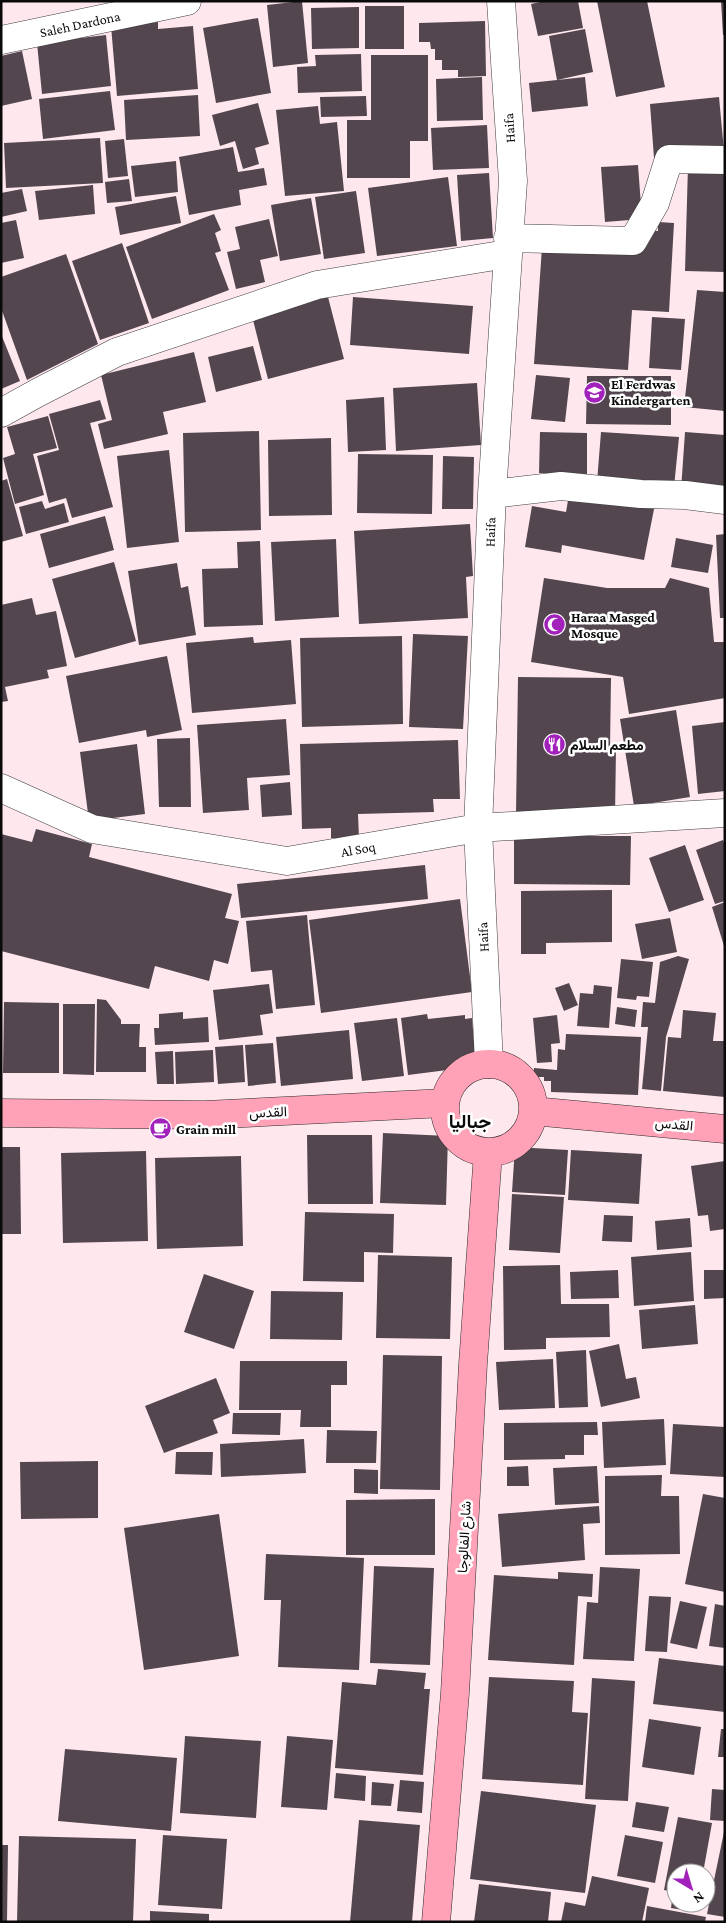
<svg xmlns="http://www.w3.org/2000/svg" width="726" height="1923" viewBox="0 0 726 1923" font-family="'Crimson Pro',Vazirmatn,serif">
<rect width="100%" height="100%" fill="#ffe7ee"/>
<path fill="#53464f" d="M302 1 308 63 273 67 267 5Z
M545 1H578L583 28 538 36 531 4Z
M597 1H647L665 87 616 97Z
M721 1H725V35H723Z
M365 6H404V49H365Z
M359 7V48L312 49 311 8Z
M258 18 271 93 216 103 203 28Z
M485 21 486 76 458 77V70H442V60H435V49H431L430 42H419V23Z
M158 22V29L193 26 198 89 117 96 111 26Z
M585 29 593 72 557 80 549 36Z
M106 35 111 86 42 94 37 43Z
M22 51 32 99 1 106V56Z
M361 54 362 91 298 93 297 67 316 66 315 55Z
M371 55H428V141H410V178H347V120H371Z
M482 77 483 120 437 121 436 79Z
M585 77 588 106 532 112 529 83Z
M110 91 115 130 43 139 39 99Z
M198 95 200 136 126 140 124 100Z
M366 96 367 116 321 117 320 97Z
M719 97 724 151 654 158 650 104Z
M258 103 269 144 255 148 259 164 243 169 235 141 220 146 212 115Z
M318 106 320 124 337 122 344 191 285 196 276 110Z
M487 125 489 168 433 170 431 128Z
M100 138 103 183 6 188 4 143Z
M124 139 128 176 108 178 105 141Z
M233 147 238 172 264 168 267 185 239 190 241 205 189 215 179 157Z
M176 161 178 192 135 197 131 166Z
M638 165 642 219 605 222 601 167Z
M688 166 725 167V272L685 271Z
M489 173 493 238 461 241 457 175Z
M448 177 457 246 377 256 368 188Z
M129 179 132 201 107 203 105 182Z
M93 185 95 214 39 220 35 191Z
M22 189 27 211 1 217V193Z
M356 191 365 253 324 259 315 197Z
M176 196 181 223 120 235 115 207Z
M311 198 321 254 280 261 271 205Z
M214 214 221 230 215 233 221 251 215 253 229 290 152 319 126 247Z
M269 219 278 256 260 260 265 282 236 289 227 252 240 249 235 227Z
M16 220 24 258 1 263V223Z
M658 222 674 223 669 312 632 310 628 370 534 364 542 247 641 252 643 230 658 231Z
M122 243 149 323 100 340 72 261Z
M66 254 98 344 27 380 1 308V277Z
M697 290 725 292V411L684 407Z
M328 297 344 359 268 379 252 316Z
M353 297 473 306 469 354 350 345Z
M652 317 685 319 681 370 649 368Z
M1 334 20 381 1 389Z
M253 346 262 380 216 392 208 357Z
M194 352 206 402 163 412 168 434 104 449 98 424 112 420 101 375Z
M536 375 570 378 565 422 531 419Z
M587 376H671V425L586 424Z
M477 383 481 445 396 451 393 388Z
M384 397 386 450 348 452 346 400Z
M100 400 106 419 90 423 113 507 72 518 66 498 49 503 37 456 59 450 49 414Z
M48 416 57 448 33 454 44 495 15 504 3 458 15 454 7 427Z
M259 431 261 530 185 532 183 433Z
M540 432 587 433V474L539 473Z
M601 432 679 437 674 487 597 482Z
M685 432 725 435V493L681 490Z
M331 438 332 515 269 516 268 440Z
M169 450 179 542 127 548 117 456Z
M358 454 433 455 432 514 357 513Z
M443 456 474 457 473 509H442Z
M7 479 23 536 1 542V481Z
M570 489 655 504 644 560 562 545 561 553 525 547 532 506 566 512Z
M42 501 45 509 64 503 69 522 26 534 19 507Z
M105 516 114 550 49 568 40 534Z
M470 524 473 576 466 577 468 618 359 624 354 531Z
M725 534V618H720L716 535Z
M676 538 713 545 708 573 671 567Z
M336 539 339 617 275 621 271 542Z
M260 541 263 625 204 627 202 569 238 568 237 542Z
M114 562 136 641 75 658 52 579Z
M177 563 181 588 188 586 196 635 139 645 128 571Z
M544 578 607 588H665L670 578 709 588 714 642H725V698L629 714 623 677 531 662Z
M32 598 36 615 56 611 67 666 47 670 49 678 5 687 8 701 1 702V605Z
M413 634 468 636 463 729 409 727Z
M402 636 403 724 302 727 300 638Z
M253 637 254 643 291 640 296 704 192 713 186 643Z
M167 656 182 730 147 737 146 730 79 743 66 676Z
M518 677 611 678 610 748H616L615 816 516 814Z
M676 710 690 797 634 806 620 719Z
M286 719 290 775 247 778 249 810 203 813 197 725Z
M725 722V791L698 794 692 726Z
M190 738 191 807H159L157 739Z
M458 740 460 799H433L434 812 358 814 359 838H331V828L302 829 300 744Z
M137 744 145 814 89 821 80 752Z
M290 782 292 815 262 817 260 785Z
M36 829 92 844 89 857 232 894 225 918 239 921 228 964 214 960 209 981 155 966 149 989 1 951V834L32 842Z
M514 836H631L630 885 514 884Z
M723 840 725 845V901L715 904 696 850Z
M685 845 704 900 669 912 649 858Z
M425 865 428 899 241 918 237 884Z
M612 890V942L546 943V954H521V891Z
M460 899 472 992 321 1013 309 920Z
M725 902V946H724L712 907Z
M307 915 315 1005 276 1009 272 970 251 972 246 921Z
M670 918 677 952 642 959 635 924Z
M678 956 689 959 666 1037 661 1091 642 1089 648 1027H641L643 1002 655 1003 660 962Z
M621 959 653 962 649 997 637 996 636 1000 617 998Z
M569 983 578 1005 564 1011 555 988Z
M269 984 273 1013 260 1015 263 1035 219 1040 213 990Z
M594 985 612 987 609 1028 577 1026 580 993 593 994Z
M97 999 106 1000 121 1020V1024H140L139 1047H146V1072H96Z
M4 1002 59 1003V1073H3Z
M63 1004H95L94 1075 63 1074Z
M617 1007 637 1010 635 1027 615 1024Z
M683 1010 716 1013 713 1041H725V1097L663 1091 668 1037 681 1038Z
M183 1012V1019L208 1017 209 1042 155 1045 154 1028H159V1014Z
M427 1014 428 1019 465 1015V1019L472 1018 475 1054 463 1068 408 1075 401 1018Z
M557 1015 560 1043 551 1044 552 1062 537 1063 533 1018Z
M397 1018 404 1076 362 1081 354 1023Z
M349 1030 353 1079 281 1086 276 1037Z
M566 1034 641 1037 638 1095 551 1092V1081H544V1077H533L534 1068 557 1070 558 1049 565 1050Z
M273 1043 276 1083 248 1086 245 1045Z
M243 1045 245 1082 218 1084 215 1047Z
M213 1050 214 1082 176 1084 175 1052Z
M173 1051 174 1084H157L155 1052Z
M383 1133 448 1136 446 1205 380 1203Z
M307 1135H372L373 1204H308Z
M1 1147H20L21 1234H1Z
M515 1147 568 1150 565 1195 512 1192Z
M571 1150 642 1154 639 1204 568 1200Z
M146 1151 148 1241 63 1243 61 1153Z
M241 1156 243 1246 157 1249 155 1158Z
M725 1161V1229L710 1231 708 1215 698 1216 691 1166Z
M512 1194 564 1197 560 1253 509 1250Z
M305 1212 394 1214 393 1253 364 1252V1282L303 1281Z
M604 1215 633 1216 632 1242 602 1241Z
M690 1218 692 1247 657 1250 655 1221Z
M691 1252 694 1301 634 1306 631 1257Z
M378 1255 452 1257 450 1339 376 1338Z
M560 1265 561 1304H609L610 1337 546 1338V1349L504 1350 503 1266Z
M618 1270 619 1298 571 1299 570 1272Z
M704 1270H725V1298L704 1299Z
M204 1274 254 1291 234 1349 184 1332Z
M271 1291 343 1292 342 1340 270 1339Z
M695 1305 698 1344 642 1349 639 1310Z
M619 1344 626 1379 636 1377 640 1398 601 1407 589 1351Z
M586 1350 588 1407 559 1408 556 1352Z
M383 1355 442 1356 440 1490 380 1489Z
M553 1359 555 1408 499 1410 496 1362Z
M240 1361H347V1385H331V1427H300L301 1410H239Z
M216 1378 230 1413 213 1420 218 1433 164 1453 145 1406Z
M233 1413H281L280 1435 232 1434Z
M664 1419 666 1465 604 1468 602 1422Z
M597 1422 598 1435H584V1455H565V1459L504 1460V1423Z
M673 1424 725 1427V1477L670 1474Z
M327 1430 377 1431 376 1463H326Z
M304 1439 306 1473 221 1477 220 1444Z
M176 1452H213L212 1475 175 1474Z
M98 1461V1518L21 1519 20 1462Z
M528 1466 529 1486H507V1467Z
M597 1466 599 1503 555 1505 553 1468Z
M354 1469 378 1470V1494L354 1493Z
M662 1475 661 1496H679L680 1554 605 1555V1476Z
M703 1494 725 1498V1592L685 1584Z
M435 1499V1555H346V1500Z
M599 1506 600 1523 583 1524 585 1560 502 1567 498 1514Z
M219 1514 239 1656 144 1670 124 1528Z
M266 1554 364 1558 359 1670 278 1667 281 1600H264Z
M374 1566 434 1568 430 1665 370 1663Z
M600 1567 640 1569 634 1661 583 1659 587 1602 598 1603Z
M558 1572 593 1574 592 1597 578 1596 574 1665 488 1660 494 1575 558 1579Z
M649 1596 671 1597 667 1652 645 1651Z
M680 1601 707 1607 697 1649 670 1643Z
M715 1604 725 1606V1648L709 1646Z
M659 1658 725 1666V1712L653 1704Z
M378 1669 426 1673 424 1689H430L423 1775 335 1768 342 1682 376 1685Z
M489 1677 574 1681 572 1712 588 1713 583 1785 482 1779Z
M592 1678 635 1681 628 1801 585 1799Z
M649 1719 701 1727 694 1775 642 1767Z
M721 1729H725V1757H718Z
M185 1736 261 1741 256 1818 180 1813Z
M287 1736 333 1740 327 1810 281 1807Z
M65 1749 177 1758 171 1831 58 1821Z
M336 1773 366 1776 365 1801 334 1798Z
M400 1780 424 1782 422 1813 397 1811Z
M372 1782 394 1784 391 1806 371 1805Z
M712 1789 725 1790V1821L710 1820Z
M481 1791 596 1805 585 1893 470 1879Z
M636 1802 669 1807 664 1832 632 1827Z
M678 1817 712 1823 703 1873H676V1903H697L695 1912 671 1908 673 1892 664 1890Z
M359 1820 420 1825 412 1922H350Z
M724 1832H725V1917L707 1914Z
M163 1835 227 1839 222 1909 158 1905Z
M625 1835 663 1842 655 1883 617 1876Z
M19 1836 136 1839 133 1922H17Z
M1 1845H8L7 1922H1Z
M592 1876 649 1888 642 1922H561L565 1902 585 1906Z
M479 1884 551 1892 548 1922H474Z
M647 1906 706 1917 705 1922H645Z
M150 1911 209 1914V1922H150Z"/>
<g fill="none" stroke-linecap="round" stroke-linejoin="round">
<defs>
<path id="minor" d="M1 40 187 1
M508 238 633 241 655 203 669 159 725 160
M1 413 39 392 117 352 317 285 507 254
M492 494 561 486 641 494 685 495 725 500
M1 788 92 829 287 861 478 828 725 813
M489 1064 478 828 492 494 513 181 501 1"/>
<path id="secondary" d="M445 1108a44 44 0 1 1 88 0a44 44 0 1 1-88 0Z
M533 1111 725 1129
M1 1113 205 1115 445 1103
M436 1922 455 1693 473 1364 488 1153"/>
</defs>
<use href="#minor" stroke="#3d3d3d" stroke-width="29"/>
<use href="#secondary" stroke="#2c2c2c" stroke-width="29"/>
<use href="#minor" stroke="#fff" stroke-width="28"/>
<use href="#secondary" stroke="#ffa2b7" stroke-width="28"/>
</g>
<defs>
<symbol id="school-disc" viewBox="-11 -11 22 22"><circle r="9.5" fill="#a221bb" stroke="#fff"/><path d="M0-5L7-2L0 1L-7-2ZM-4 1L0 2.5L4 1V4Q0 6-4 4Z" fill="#fff"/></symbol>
<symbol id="mosque-disc" viewBox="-11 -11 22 22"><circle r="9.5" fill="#a221bb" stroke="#fff"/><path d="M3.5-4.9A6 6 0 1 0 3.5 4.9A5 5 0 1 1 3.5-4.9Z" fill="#fff"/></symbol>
<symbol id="restaurant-disc" viewBox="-11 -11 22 22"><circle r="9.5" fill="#a221bb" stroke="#fff"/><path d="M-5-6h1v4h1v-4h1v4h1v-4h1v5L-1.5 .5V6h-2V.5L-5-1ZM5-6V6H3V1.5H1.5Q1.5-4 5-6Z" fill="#fff"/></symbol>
<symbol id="cafe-disc" viewBox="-11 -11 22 22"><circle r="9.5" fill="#a221bb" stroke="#fff"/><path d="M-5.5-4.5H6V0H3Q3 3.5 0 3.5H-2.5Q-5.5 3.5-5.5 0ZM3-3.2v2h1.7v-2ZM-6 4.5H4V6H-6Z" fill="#fff"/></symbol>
</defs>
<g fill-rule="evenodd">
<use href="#school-disc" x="582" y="380" width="25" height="25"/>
<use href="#mosque-disc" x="542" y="612" width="25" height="25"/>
<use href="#restaurant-disc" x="542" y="732" width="25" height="25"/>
<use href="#cafe-disc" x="148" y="1116" width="25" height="25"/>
</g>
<g text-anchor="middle" stroke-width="5" stroke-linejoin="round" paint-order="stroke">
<g font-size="14" fill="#0a0a0a" stroke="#fff">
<text transform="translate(80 24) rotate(-12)" y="5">Saleh Dardona</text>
<text transform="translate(509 128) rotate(-94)" y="5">Haifa</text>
<text transform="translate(490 532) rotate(-88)" y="5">Haifa</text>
<text transform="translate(358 849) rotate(-10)" y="5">Al Soq</text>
<text transform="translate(483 937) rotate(-93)" y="5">Haifa</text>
<text transform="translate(268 1112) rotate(-3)" y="5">القدس</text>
<text transform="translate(674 1124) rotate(5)" y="5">القدس</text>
<text transform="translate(464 1537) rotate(-87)" y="5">شارع الفالوجا</text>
</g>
<g font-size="14" font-weight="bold" fill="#0a0a0a" stroke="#fff" text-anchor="start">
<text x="611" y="389">El Ferdwas<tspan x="611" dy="16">Kindergarten</tspan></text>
<text x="571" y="622">Haraa Masged<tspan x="571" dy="16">Mosque</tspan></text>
<text x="570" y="750">مطعم السلام</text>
<text x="176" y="1134">Grain mill</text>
</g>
<g font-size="19" font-weight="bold" fill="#0a0a0a" stroke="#fff">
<text x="470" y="1128">جباليا</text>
</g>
</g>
<rect width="726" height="1923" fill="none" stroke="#0a0a0a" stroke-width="5"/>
<g transform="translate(691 1888) rotate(142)"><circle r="24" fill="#ffffff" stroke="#9d9d9d"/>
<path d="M0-4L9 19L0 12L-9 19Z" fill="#a221bb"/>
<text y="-8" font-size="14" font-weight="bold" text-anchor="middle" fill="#0a0a0a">N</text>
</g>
</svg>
